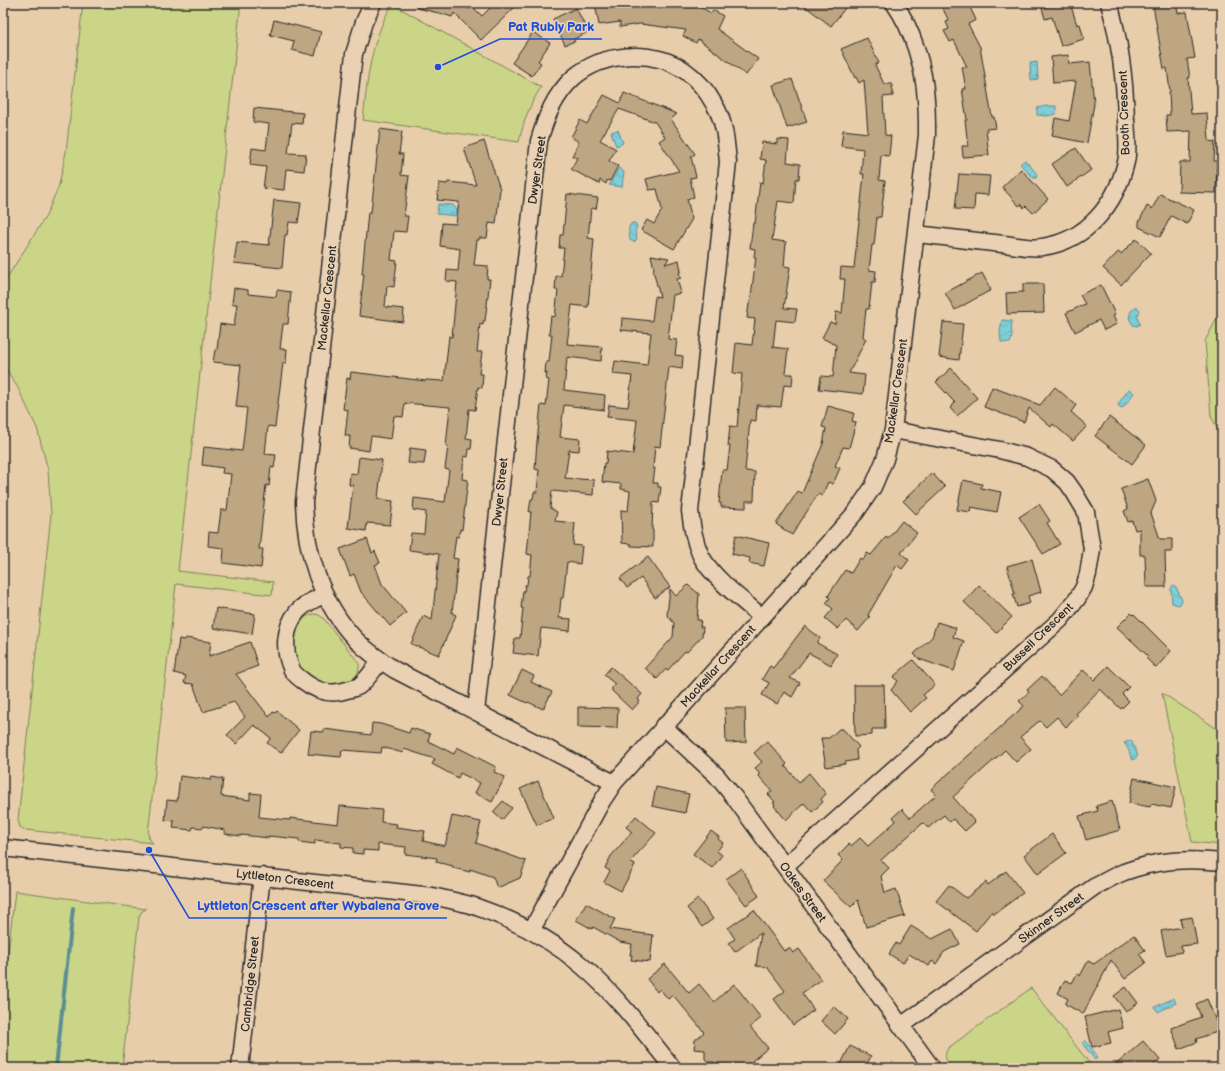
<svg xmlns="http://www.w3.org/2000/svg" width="1225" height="1071" viewBox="0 0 1225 1071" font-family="'Balsamiq Sans',sans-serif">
<defs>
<pattern id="water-waves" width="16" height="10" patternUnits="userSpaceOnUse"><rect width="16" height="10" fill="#7eceda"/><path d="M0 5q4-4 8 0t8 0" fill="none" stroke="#6db1bb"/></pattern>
</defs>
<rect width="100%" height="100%" fill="#e8cdaa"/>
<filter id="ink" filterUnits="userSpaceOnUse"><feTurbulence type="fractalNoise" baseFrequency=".025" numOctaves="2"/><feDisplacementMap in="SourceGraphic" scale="8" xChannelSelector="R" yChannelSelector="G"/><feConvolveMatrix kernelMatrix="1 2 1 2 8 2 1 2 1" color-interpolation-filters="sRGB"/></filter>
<g filter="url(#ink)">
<path fill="#cad588" stroke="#7a805a" d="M83 3H241L178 571 273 582 272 595 176 584 148 834 150 840 153 843 25 830 20 827 18 820 51 514 48 470 37 428 18 388 3 364V284L46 216 59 185 66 152Z
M392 4 541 87C529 106 524 120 519 142L363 120C368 75 370 44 392 4Z
M1222 309V438L1211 416 1205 341Z
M314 614 319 615 323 618 359 663C362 687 324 690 309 679 301 673 296 665 294 656 293 653 291 650 292 647 292 643 294 639 295 635 298 624 302 616 314 614Z
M1162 693 1222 732V845L1192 842Z
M15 891 146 909 141 912 139 917 122 1068H3V998Z
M1031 988 1093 1068H952C946 1061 943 1057 948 1048Z"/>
<path fill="url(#water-waves)" stroke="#5d8d94" d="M1037 62 1038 79 1031 80 1030 63Z
M1046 106H1056V114L1047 116 1037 115V108Z
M618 130 623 143 616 146 611 132Z
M1025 160 1037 174 1036 178H1033L1020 164Z
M619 168 624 172 622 187 609 185Z
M438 204 453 205 457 210V216L437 214Z
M632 223H635L637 227 635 231 637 239 634 242 630 240C629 234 627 226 632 223Z
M1136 307 1139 309 1140 311 1137 317 1140 324 1138 326 1133 325 1129 318 1131 311Z
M1002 320 1012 321C1010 330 1014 335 1010 343L1001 342 1000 331Z
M1129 389 1134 393 1123 408 1121 407 1120 408 1118 404Z
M1173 585 1176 587 1182 600 1181 603 1179 605 1172 603 1171 589Z
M1131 740 1138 756 1133 760C1129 756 1130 749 1124 743Z
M1174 998 1176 1003 1158 1012 1155 1007Z
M1085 1040 1098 1057 1095 1060 1082 1043Z"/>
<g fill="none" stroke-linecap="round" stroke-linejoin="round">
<path stroke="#5d8d94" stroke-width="4" d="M56 1068 73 908"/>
</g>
<path fill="#bda681" stroke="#2b2b2b" d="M417 3H460L469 9 472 6 482 16 495 3H519L481 40 454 13 452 17 443 14 417 8Z
M595 3H693L711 13 713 10 723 16 717 29 758 59 746 75 698 39 696 43 683 36 686 30 640 24 620 27V22L599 25Z
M801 3H849L831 26Z
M940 3H968L976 20 968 24 980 47 992 117H994L996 128 986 129 989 155 963 157 962 146H968L965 120H967L962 89H966L962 67H967L954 40 950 42 944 31 949 29 946 22 949 21Z
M1058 3H1070L1077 25 1080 24 1084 39 1061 46 1052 17 1045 19 1042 8Z
M1163 3H1176L1178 13 1187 12 1195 58 1187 59 1190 78H1188L1191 114 1207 113 1209 141 1215 142 1214 161H1217L1216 193 1179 192 1180 162H1190L1191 131 1167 132 1166 115H1170L1169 92H1170L1167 68 1164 69 1153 5Z
M576 8 586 28V33L574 39 575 41 565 45 553 19Z
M274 20 321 32 315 56 292 50 294 41 270 35Z
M533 32 550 43 538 61 541 63 532 76 512 63Z
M867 38 879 63 875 65 884 84H892L893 96 883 97 885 135 891 136 889 156 881 155 879 180 885 181 881 217H877L874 245H872L869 270 876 271 875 282H872L869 309H866L863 337 866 339 849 373 865 375 863 394 819 389 821 376 833 377 836 345 822 338 830 322 835 324 836 312 842 313 845 279H840L841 267 854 268 864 174H861L863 149 841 146 843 130 868 133 864 80 859 83 856 77 855 78 841 49Z
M1068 55 1069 64 1090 62 1094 104 1087 143 1052 136 1055 118 1069 121 1076 81 1053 83 1051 57Z
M792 79 807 122 787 128 773 85Z
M624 93 677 114 671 119 695 154 691 157 696 177 690 178 694 197 687 199 692 219 674 249 641 230 647 220 654 224 662 210 657 189 649 190 646 179 679 171 659 141 665 137 655 122 619 109 600 140 616 149 609 161 618 166 610 181 607 180 606 184 600 180 599 184 571 169 577 158 572 156 579 142 571 137 580 120 587 124 604 95 620 103Z
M254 108 303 113 302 124 292 123 288 153 306 154 304 171 286 169 284 190 263 188 266 167 250 165 252 148 266 150 269 124 253 122Z
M380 129 402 132 399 154H403L401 175 409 176 404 216H408L406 232 394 231 391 260 397 261 394 287 387 286 385 307 404 309 403 322 359 316 364 274H362L368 212H371Z
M777 139 789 140 787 162 800 164 799 179H796L794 203 778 201 772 240 786 242 784 266 790 267 784 308 797 309 795 322 776 320 773 347 788 349 785 374H793L792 386 784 385 781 407 757 405 756 421 750 420 745 471 755 472 754 501H746V508L721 507V503H719L722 470H727L730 446H728L730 426 737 427 742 374 733 373 736 343 752 345 755 319 747 318 749 304H750L756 257H754L755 249 750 248 753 223H755L760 182 763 183 766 160 760 159 762 142 777 144Z
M484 141 500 189 496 224 489 223 487 238H479V240H477L474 265 488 266 487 279H490L485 321H483V325L480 324 477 352H482L479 374H483L482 388 478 387 475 410 469 409 466 438 472 439 471 449H469L468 457 464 456 462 479 468 480 462 530 460 529 459 537 456 536 453 558 458 559 452 613 456 615 439 655 411 644 423 616 432 620 439 554 409 550 411 533 424 534 426 512 413 510 414 498 445 502 449 470 445 469 448 446H446L450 407 405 403 403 417 394 416 391 439 371 436 369 451 349 448 350 436H345L348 410 343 409 347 378 350 379 351 372 426 381V380L444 381 449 336 452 337 457 282 446 281 447 270 458 271 460 249 440 246 442 223 456 224 459 202 437 200 439 183 447 184 448 182 476 185 464 148Z
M1076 148 1091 170 1067 187 1052 164Z
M1021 169 1048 199 1033 213 1026 206 1024 208 1021 204 1019 206 1002 187Z
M959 174 990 176 988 195 975 194 974 210 955 209Z
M567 194 598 198 596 209 591 208 588 238 594 239 588 307 572 305 567 344 602 347 601 361 567 357 564 390 605 395 604 410 564 405 560 437 580 439 579 451 569 450 565 478 594 480 593 495 552 491 550 508 557 512 555 521 575 523 573 545 582 546 580 564 567 562 563 598H561L559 618 571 619 570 631 541 628 538 656 513 653 515 638H520L523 608H521L523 591H524L525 585H527L528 576H530L532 555 527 554 531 512H529L531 499H533L534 492H537L539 470 535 469 537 441 541 405 546 406 549 380 546 379 547 373H545L546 362H549L552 334H549L551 316 555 317 558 290H555L556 276H561L564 248H559L560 235H563Z
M1160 194 1194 210 1187 224 1171 216 1160 237 1139 227V222L1147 206 1152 209Z
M274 200 301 203 298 223 289 222 287 235H285L282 268 234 263 237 242 269 245Z
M1136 239 1151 253 1121 285 1103 268 1118 252 1121 254Z
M651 255 669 258 665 264 679 260 681 271 679 272 681 278 677 279 681 293 673 295 668 339 677 340 675 355 683 356 682 369 669 367 660 447 655 446 653 468H655L653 483H658V487H661L659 503 653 502 652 530H653V547L631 546V544L622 543 621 510 628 511 630 491 621 489V484L602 482 604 463H606L607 451 633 454 637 420 607 417 609 405 628 407 632 376 613 374 615 361 647 365 651 333 621 330 622 318 652 321 655 296 660 297 653 270 654 269Z
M982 273 991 290 955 310 945 293Z
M1023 284H1043L1044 313 1007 314 1006 293 1023 292Z
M1101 285 1114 312H1113L1115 315 1113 316 1117 324 1104 330 1099 320 1075 332 1066 313 1085 304 1080 295Z
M234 288 248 290V294L276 297 277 290 291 292 288 324H283L280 349H287L286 363H283L275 427 268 426 265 454 276 455 274 468 271 467 269 486 266 485 259 549H263L261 568 223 563 224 548 208 546 209 532 218 533 221 510H227L231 474 222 473 223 468 202 465 204 447 242 451 247 408 236 407 241 365 213 362 215 350H217L220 324 234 326 237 304H232Z
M943 322 963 324 959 360 939 357Z
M951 368 977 398 957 416 950 408 955 403 936 382Z
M992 387 1040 405 1055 387 1076 405 1071 412 1087 426 1073 441 1053 424 1051 427 1029 408 1024 422 984 407Z
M828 406 854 413 852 421 856 422 849 448 843 447 835 466 840 468 833 484 828 482 822 496 818 494 792 535 776 524 798 491 802 493 823 444 826 428 822 427Z
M1109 417 1146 445 1132 464 1095 436Z
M410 448 426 450 424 464 408 463Z
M359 457 382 460 378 499 393 501 390 525 367 523 366 531 348 528 353 485H349L350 473 357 474Z
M932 473 945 487 916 514 903 501Z
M1148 479 1156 501 1151 513 1160 539H1172V552H1165L1166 587H1146L1145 555H1140V529L1135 530 1132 521 1128 522 1124 511 1128 509 1121 489Z
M963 480 982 484 981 488 1001 492 997 512 971 507 970 512 957 510Z
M1039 504 1050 521 1047 523 1060 544 1043 554 1019 517Z
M902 521 917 533 901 553 909 560 902 569 897 565 868 615 870 617 858 631 846 620 838 629 825 618 833 609 826 603 830 598 828 596 845 570 851 573 860 558 863 560 867 553 871 555 886 537 888 539Z
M736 535 769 543 764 566 749 563 750 558 732 554Z
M367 539 372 553 375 551 380 563 375 565 382 584 406 613 390 626 361 592 354 574 350 576 340 549Z
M648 557 670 587 655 598 641 578 627 588 620 578Z
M1032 559 1041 592 1028 596 1030 603 1017 607 1013 594H1015L1007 566Z
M688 585 699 594 697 620H701L700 627H703L702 636 687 652 685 651 668 670 666 669 657 679 645 668 673 637 674 623 667 615 670 589 676 596Z
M979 585 1012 617 996 633 964 602Z
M216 608 255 614 252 634 213 628Z
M1131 613 1133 615 1134 614 1171 651 1156 668 1146 658 1148 656 1117 627Z
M937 622 956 628 953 637 964 641 954 671 919 659 914 654 932 637Z
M805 626 820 638 817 643 837 654 831 665 809 653 790 678 800 683 792 697 784 692 777 704 762 695 769 683 762 679 770 666 773 668Z
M186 638 211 642 209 656 250 642 258 666 236 674 269 717 273 712 275 713 277 711 299 730 281 753 267 743 271 738 254 725 236 744 227 735 245 717 234 702 203 712 193 684 184 683 186 676 174 673 179 639 185 640Z
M913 660 935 685 923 695 926 698 910 712 891 690 898 681 893 677Z
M1108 666 1129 687 1122 694 1129 701 1121 709 1100 689 1076 714 1078 716 1066 727 1057 717 1046 727 1040 721 1038 722 1020 737 1031 749 1016 762 1005 750 953 797 975 822 965 831 953 819 950 822 944 815 928 828 923 823 881 860 889 868 881 876 885 893 896 889 905 916 866 927 858 900 851 907 823 881 843 860 838 855 849 844 851 846 860 838 868 846 896 821 893 817 902 809 910 818 936 795 931 789 1024 706 1019 701 1029 692 1027 690 1042 676 1059 695 1083 670 1094 680Z
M611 667 642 694 638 699 640 701 632 710 612 691V687L615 684 604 675Z
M522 670 534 676 531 682 552 692 543 709 528 702 527 703 510 695Z
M854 685H884L885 729H872V735L855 736Z
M578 707 618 708 617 728 578 727Z
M725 708H745L746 742 726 743Z
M372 723 381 724 409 733 411 728 430 734 428 741 454 754 457 747 496 767 494 772 505 777 492 802 475 793 480 783 460 773 458 778 432 764 435 759 404 749 403 753 382 747 381 753 342 750 341 757 308 754 311 731 324 732V729L371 735Z
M839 729H843L859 747 856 750 857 760 845 762V764L826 767 821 738H829Z
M767 741 787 764 785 766 799 782 809 773 826 794 821 799 823 802 812 812 804 803 786 820 774 806 775 805 773 803 775 802 768 794 772 791 758 775 760 773 755 768 762 762 754 753Z
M180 776 211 780 212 777 223 779 221 796 250 800V793L261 794 259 817 290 820V818L338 824 340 806 382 810 381 822 397 824 396 827 425 831 423 841 445 846 452 816 481 822 476 843 526 861 520 878 497 888 493 877 470 869V872L453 868V866L436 862 437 858 405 854 406 847 378 844V851L363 850V854L353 853V848L341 847V843L315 840V844L299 842V839L269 836V838L241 835V836L225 834V830L203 826V828L193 827 192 830 173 828 174 821 165 820 167 800 177 801Z
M1134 778 1176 787 1171 808 1151 804 1150 807 1129 803Z
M538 781 554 818 537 825 520 789Z
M656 787 689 794 685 813 652 806Z
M503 801 512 808 502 820 493 812Z
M1112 801 1120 830 1086 840 1079 816 1098 811 1096 806Z
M636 816 656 833 630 862 635 865 621 891 604 882 610 871 605 868 611 856 632 832 626 827Z
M711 831 719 837 718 839 723 843 717 851 722 855 712 868 693 854Z
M1052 834 1066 853 1038 874 1024 855Z
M741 868 759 896 746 905 726 879Z
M1006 871 1023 893 994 914 992 911 976 931 936 901 949 885 966 898 986 882 988 885Z
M698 899 713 919 702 927 687 908Z
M586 903 615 919 610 929 653 935 650 962 631 960 632 955H630L632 944 620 942 593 927 592 929 576 920Z
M754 910 784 951 789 948 793 953 799 949 821 980 802 993 814 1010 793 1025 774 999 785 991 767 967 756 966 761 933 735 952 728 943 735 939 728 928Z
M1192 917 1197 944 1181 946 1182 952 1166 955 1161 931 1182 927 1180 919Z
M911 926 932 939 952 929 960 944 944 952 936 964 932 961 929 966 909 954 903 963 889 954 896 943 899 945Z
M1134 935 1145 950 1139 954 1146 963 1125 979 1111 960 1083 1014 1065 1004 1068 999 1058 993 1065 980 1072 983 1077 974 1080 976 1088 961 1094 964Z
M665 964 689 993 699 984 714 1002 734 984 761 1018 750 1027 768 1048 752 1061 758 1068H719L714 1062H708L705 1059V1050L694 1049 695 1040 704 1032 673 995 668 999 660 989 657 992 647 979Z
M1126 987 1138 1003 1126 1012 1114 996Z
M1207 999 1220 1031 1196 1039 1197 1042 1179 1049 1171 1028 1201 1017 1196 1004Z
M834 1006 848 1019 835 1034 821 1021Z
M1118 1009 1123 1028 1108 1032 1111 1043 1092 1047 1085 1017Z
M1143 1041 1160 1060 1151 1068H1112Z
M850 1046 871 1056 865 1068H839Z"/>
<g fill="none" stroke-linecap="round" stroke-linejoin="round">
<defs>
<path id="minor" d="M373 3 364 22 354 54 304 502C305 552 321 603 356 640 367 651 381 661 395 670L614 783
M916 234C945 237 974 241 1003 244 1015 245 1030 249 1042 247 1087 241 1116 204 1126 162 1129 149 1127 133 1126 120 1125 80 1120 41 1109 3
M325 594C316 599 303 604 297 612 284 628 283 651 292 670 294 674 298 677 302 680 316 691 330 696 347 690 351 689 356 688 359 686 367 680 374 669 381 660
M476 712 539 141C546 117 554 96 573 78 603 52 651 49 684 70 697 79 707 91 714 104 725 121 726 142 728 162L690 511C692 526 694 541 701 556 712 577 743 601 762 617
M663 726 717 776 734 797 932 1068
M3 848 432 896C446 899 460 902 474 906 512 919 549 938 580 964 616 994 644 1032 673 1068
M785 866 1060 620 1077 599 1084 587 1088 574 1092 549 1086 512 1074 492 1067 482 1052 469 1027 457 1000 450 893 430
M531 931 602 801 614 783 856 512 873 487 885 459 893 430 927 135C927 123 927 111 926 100 924 67 913 30 894 3
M901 1026 1094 887C1104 882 1114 876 1124 872 1157 860 1187 858 1222 862
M240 1068 262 876"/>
</defs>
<use href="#minor" stroke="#2b2b2b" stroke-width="19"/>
<use href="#minor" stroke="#ebd1b3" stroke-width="16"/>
</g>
</g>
<g text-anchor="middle" stroke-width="3.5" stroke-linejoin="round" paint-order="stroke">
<g font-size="12" fill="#2b2b2b" stroke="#ebd1b3">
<text transform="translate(1124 113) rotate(-92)" y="4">Booth Crescent</text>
<text transform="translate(537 170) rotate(-82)" y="4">Dwyer Street</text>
<text transform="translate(327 298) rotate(-84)" y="4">Mackellar Crescent</text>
<text transform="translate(896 391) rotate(-82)" y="4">Mackellar Crescent</text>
<text transform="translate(500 492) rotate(-84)" y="4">Dwyer Street</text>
<text transform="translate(1038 637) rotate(-44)" y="4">Bussell Crescent</text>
<text transform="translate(718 666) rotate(-48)" y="4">Mackellar Crescent</text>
<text transform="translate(285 879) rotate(7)" y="4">Lyttleton Crescent</text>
<text transform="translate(803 892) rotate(54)" y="4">Oakes Street</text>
<text transform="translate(1051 918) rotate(-36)" y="4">Skinner Street</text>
<text transform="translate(250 984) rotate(-84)" y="4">Cambridge Street</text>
</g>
</g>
<path fill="none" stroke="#1d4ed8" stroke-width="1.5" d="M438 67L500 39H602M149 850L189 918H447"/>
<g fill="#1d4ed8" stroke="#ebd1b3" stroke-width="1.5">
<circle cx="438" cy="67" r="4"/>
<circle cx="149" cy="850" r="4"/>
</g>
<g font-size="13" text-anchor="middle" font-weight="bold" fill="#1d4ed8" stroke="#ebd1b3" stroke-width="3.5" stroke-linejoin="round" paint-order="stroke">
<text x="551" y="31">Pat Rubly Park</text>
<text x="318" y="910">Lyttleton Crescent after Wybalena Grove</text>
</g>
<rect width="1225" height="1071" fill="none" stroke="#ebd1b3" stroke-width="16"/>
<rect x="8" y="8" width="1209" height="1055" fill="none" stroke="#2b2b2b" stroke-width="1.5" filter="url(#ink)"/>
</svg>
